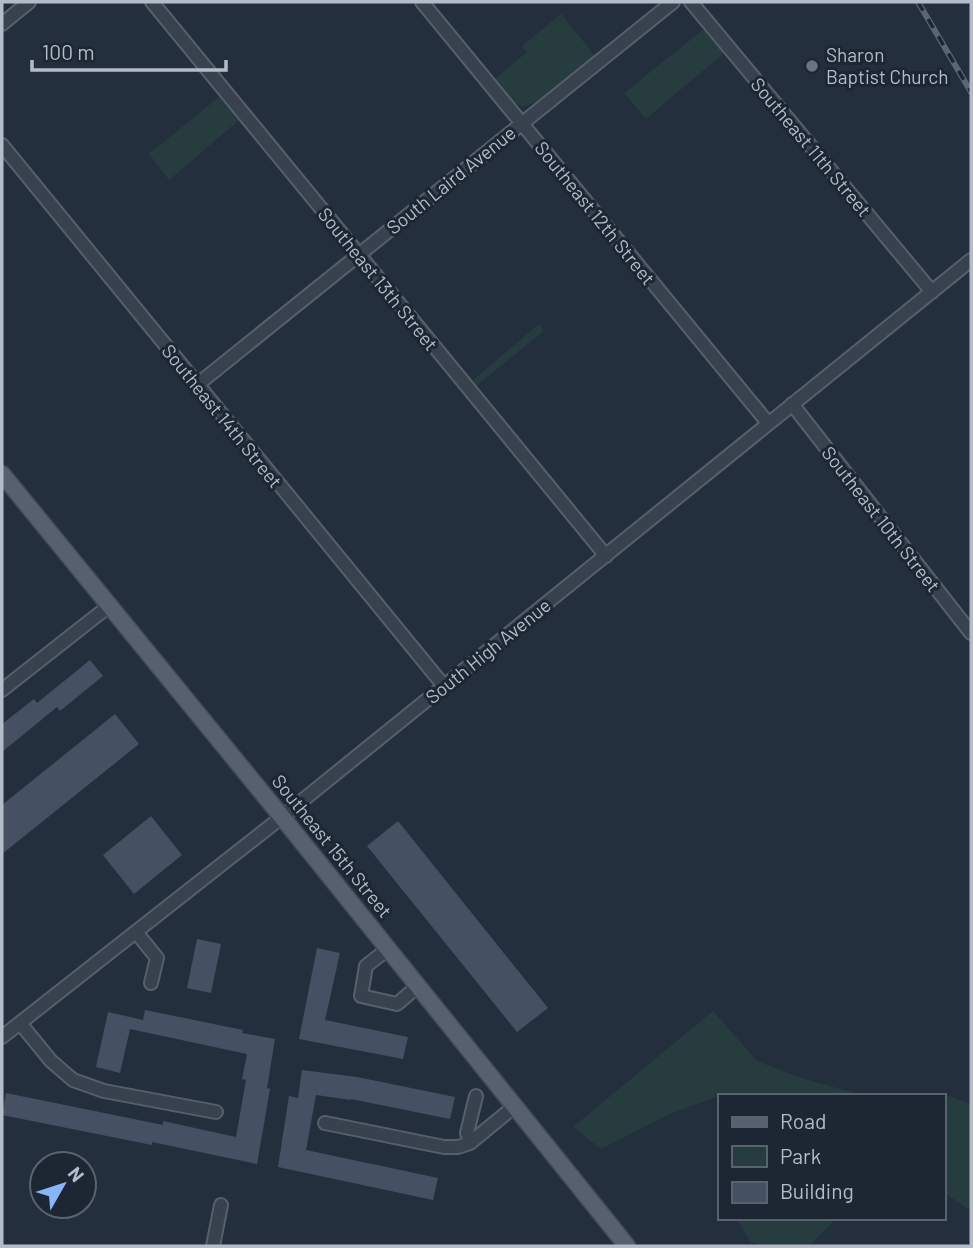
<svg xmlns="http://www.w3.org/2000/svg" width="973" height="1248" viewBox="0 0 973 1248" font-family="Barlow,sans-serif">
<rect width="100%" height="100%" fill="#242f3e"/>
<path fill="#263c3f" d="M561 14 596 57C583 67 537 108 522 106 510 104 502 89 494 80L527 52 522 46Z
M704 29 724 53 646 119 624 93Z
M219 97 239 120 169 180 149 154Z
M539 324 544 331 476 386 472 381Z
M713 1011 757 1061 801 1078 865 1096H728L724 1094 670 1114 601 1149 573 1127Z
M946 1095 971 1104V1211L943 1192V1097Z
M736 1218H834L831 1224 809 1246H767L751 1242Z"/>
<path fill="#455162" d="M90 660 103 676 60 711 57 707 2 752V724L34 699 37 703Z
M115 714 139 744 2 854V805Z
M151 816 182 855 134 894 103 855Z
M398 821 548 1008 517 1032 367 846Z
M197 939 221 944 211 993 187 988Z
M317 948 340 953 325 1020 408 1037 403 1059 299 1039Z
M145 1010 243 1030 242 1033 275 1039 267 1088 270 1089 257 1164 152 1142V1145L2 1115 6 1093 163 1125V1121L236 1137 246 1080 242 1079 247 1054 130 1029 120 1073 96 1067 108 1012 143 1020Z
M302 1070 357 1077 455 1097 450 1119 351 1099V1100L316 1095 306 1150 438 1178 433 1200 278 1167 289 1096 298 1098Z"/>
<g fill="none" stroke-linecap="round" stroke-linejoin="round">
<defs>
<path id="minor" d="M152 2 606 556
M422 2 768 423
M691 2 932 292
M2 24 29 2
M2 145 444 686
M197 385 673 2
M792 404 971 633
M2 690 109 606
M136 932 157 958 151 983
M388 949 366 966 361 996 397 1004 418 986
M20 1023 51 1061 73 1080 104 1091 216 1112
M2 1037 282 817 971 260
M325 1123 444 1147H458L470 1143 515 1106
M470 1143 467 1133 476 1096
M213 1246 221 1205"/>
<path id="major" d="M2 474 282 817 627 1246"/>
</defs>
<use href="#minor" stroke="#565f6c" stroke-width="16"/>
<use href="#major" stroke="#414a57" stroke-width="19"/>
<use href="#minor" stroke="#38414e" stroke-width="12"/>
<use href="#major" stroke="#56606e" stroke-width="16"/>
<defs>
<path id="rail" d="M918 2 971 92"/>
</defs>
<use href="#rail" stroke="#5a6575" stroke-width="6"/>
<use href="#rail" stroke="#1d2633" stroke-width="3.5" stroke-dasharray="10" stroke-linecap="butt"/>
</g>
<circle fill="#6b7280" stroke="#1d2633" stroke-width="2.5" cx="812" cy="66" r="7"/>
<g text-anchor="middle" stroke-width="6" stroke-linejoin="round" paint-order="stroke">
<g font-size="19" fill="#b4bcc9" stroke="#1d2633" text-anchor="start">
<text x="826" y="62">Sharon<tspan x="826" dy="22">Baptist Church</tspan></text>
</g>
<g font-size="19" fill="#b4bcc9" stroke="#1d2633">
<text transform="translate(811 147) rotate(50)" y="7">Southeast 11th Street</text>
<text transform="translate(451 180) rotate(-39)" y="7">South Laird Avenue</text>
<text transform="translate(595 213) rotate(51)" y="7">Southeast 12th Street</text>
<text transform="translate(378 279) rotate(51)" y="7">Southeast 13th Street</text>
<text transform="translate(222 416) rotate(51)" y="7">Southeast 14th Street</text>
<text transform="translate(881 519) rotate(52)" y="7">Southeast 10th Street</text>
<text transform="translate(488 651) rotate(-39)" y="7">South High Avenue</text>
<text transform="translate(332 846) rotate(51)" y="7">Southeast 15th Street</text>
</g>
</g>
<rect width="973" height="1248" fill="none" stroke="#b4bcc9" stroke-width="7"/>
<rect x="718" y="1094" width="228" height="126" fill="#1d2633" stroke="#59626f" stroke-width="2"/>
<rect x="732" y="1117" width="35" height="10" fill="#56606e" stroke="#59626f" stroke-width="2"/>
<text x="780" y="1129" font-size="21" fill="#b4bcc9">Road</text>
<rect x="732" y="1146" width="35" height="21" fill="#263c3f" stroke="#59626f" stroke-width="2"/>
<text x="780" y="1164" font-size="21" fill="#b4bcc9">Park</text>
<rect x="732" y="1182" width="35" height="21" fill="#455162" stroke="#59626f" stroke-width="2"/>
<text x="780" y="1199" font-size="21" fill="#b4bcc9">Building</text>
<g transform="translate(63 1185) rotate(51)"><circle r="33" fill="#1d2633" stroke="#59626f" stroke-width="2"/>
<path d="M0-5L12 26L0 18L-12 26Z" fill="#8ab4f8"/>
<text y="-10" font-size="19" font-weight="bold" text-anchor="middle" fill="#b4bcc9">N</text>
</g>
<path d="M32 60v10h194v-10" fill="none" stroke="#b4bcc9" stroke-width="3.5"/>
<text x="42" y="60" font-size="21" fill="#b4bcc9" stroke="#1d2633" stroke-width="5" paint-order="stroke">100 m</text>
</svg>
